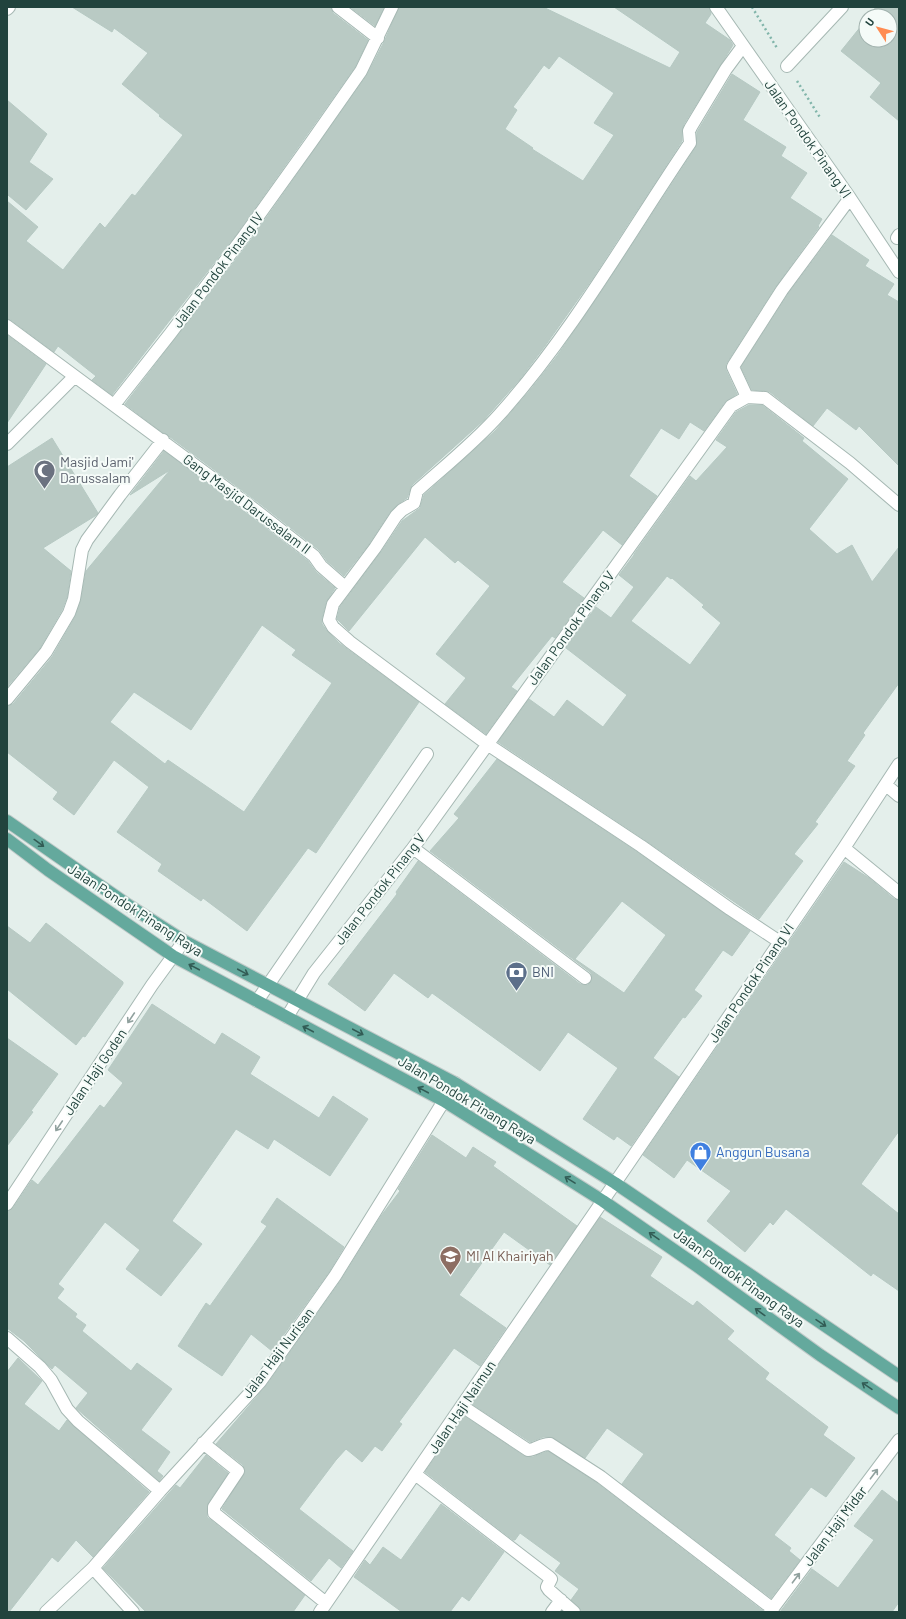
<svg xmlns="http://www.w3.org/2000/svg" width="906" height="1619" viewBox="0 0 906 1619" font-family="Barlow,sans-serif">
<rect width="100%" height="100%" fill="#e4efeb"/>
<path fill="#b9cac4" stroke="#b6c9c3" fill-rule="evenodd" d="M72 7H331L333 13 368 40 355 67 238 232 112 395 92 380 96 376 58 346 54 352 11 320 7 319V201L38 227 26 241 63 270 100 223 105 228 132 194 135 196 183 135 159 116 160 115 122 84 148 53 114 28 112 32Z
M350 7H384L375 26Z
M399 7H543L670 68 680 52 614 7H709L711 14 705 23 730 40 733 45 684 124 682 131V141L593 278 545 346 520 379 484 420 412 485 407 498 397 505 390 512 369 544 344 576 327 561 319 550 259 503 170 437 167 434 163 433 125 404 250 241 367 75 384 42ZM559 56 614 93 594 123 614 135 583 181 532 149 533 148 505 129 517 110 513 107 544 65 549 69Z
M876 7H899V121L870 97 881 83 841 51 866 20V40H890V16H869Z
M732 74 760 92 743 120 786 147 781 156 807 173 790 198 822 219 818 226 819 227 776 286 726 364V370L737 394 725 402 704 431 690 422 679 439 661 428 629 476 657 496 622 545 603 530 562 582 584 598 555 638 552 636 511 687 517 691 486 734 445 704 466 678 436 654 490 586 458 560 455 563 425 537 349 631 337 619 340 607 381 552 402 521 420 508 424 495 495 431 531 389 557 356 605 286 696 147 697 132Z
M7 100 47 134 29 162 53 179 26 210 8 195 7 196Z
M832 235 869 260 865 266 894 284 887 295 899 302V466L859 426 856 430 827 408 813 426 770 392 752 390 741 367 788 294Z
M7 335 46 364 7 423Z
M749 405H762L804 438 802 441 848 479 809 529 837 554 852 545 872 582 899 547V683L863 733 865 735 847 761 855 766 815 822 818 824 794 854 803 861 759 919 645 840 498 742 529 699 554 717 567 700 603 727 627 695 566 648 596 607 611 618 634 587 619 575 634 555V554L690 476 696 481 727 447 716 440 736 412ZM667 576 671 579 672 578 704 605 702 607 721 623 690 665 631 621Z
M52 438 98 513 95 516 43 548 71 571 67 597 62 610 40 648 7 687V467Z
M164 451 249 515 308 561 316 572 335 588 326 602 322 618V624L327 631 339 643 419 702 316 853 308 848 247 931 203 898 201 901 158 871 162 864 117 832 149 787 114 760 74 815 53 799 58 792 7 752V706L13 704 52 657 75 617 81 600 86 571 170 470 130 495ZM262 625 296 650 292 655 332 683 244 812 168 760 165 764 110 722 134 692 191 730Z
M497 759 637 852 750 931 732 956 723 950 694 990 702 996 685 1018 683 1017 653 1058 679 1077 631 1146 617 1136 614 1140 583 1119 618 1068 568 1032 540 1071 432 993 428 998 394 973 365 1011 328 984 397 894 396 892 418 861 580 984 588 985 591 982 592 975 590 972 430 851 459 818 454 814ZM622 901 666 935 624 993 575 959Z
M844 862 869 878 894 899 899 900V1131L861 1184 899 1214V1291L873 1273 871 1276 786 1209 773 1225 770 1222 745 1252 707 1221 731 1191 687 1160 674 1178 643 1155Z
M46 923 123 982V984L85 1037 83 1036 76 1045 7 989V926L30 943Z
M152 1004 215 1045 222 1033 260 1057 250 1074 319 1118 333 1096 368 1119 330 1176 274 1139 268 1149 236 1129 172 1221 202 1244 161 1296 126 1269 140 1250 105 1222 58 1284 64 1289 57 1298 77 1314 75 1317 86 1325 82 1331 131 1371 137 1363 172 1389 141 1430 170 1452 157 1471 163 1476 159 1481 76 1408 88 1393 55 1365 52 1369 24 1341 7 1328V1211L13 1208 32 1180 38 1185 100 1105 104 1108 123 1083 108 1070Z
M7 1038 58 1074 31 1111 33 1112 7 1146Z
M432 1135 466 1158 473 1147 496 1162 493 1166 577 1226 550 1265 504 1232 459 1295 506 1328 480 1366 454 1348 399 1422 402 1424 382 1451 375 1446 362 1462 346 1449 336 1460 299 1509 353 1551 341 1568 329 1558 311 1581 222 1509 245 1471 243 1465 216 1444 266 1386 341 1280 381 1216 400 1191 398 1189Z
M277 1198 344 1247 329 1272 272 1351 251 1334 222 1376 178 1346 206 1303 210 1306 267 1226 261 1222Z
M600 1217 662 1257 650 1276 693 1306 697 1301 734 1331 727 1339 769 1373 765 1379 828 1427 823 1435 855 1458 826 1497 811 1487 774 1535 791 1548 789 1551 800 1560 771 1598 622 1484 644 1454 607 1428 585 1458 550 1437H543L530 1442 472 1404Z
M18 1358 42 1381 24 1404 59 1431 67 1420 149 1492 93 1557 76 1540 58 1562 52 1557 9 1612H7V1372Z
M464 1416 524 1456 533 1457 548 1451 597 1483 763 1611V1612H582L579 1607 571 1600 579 1589 555 1571 561 1563 520 1533 515 1540H513L425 1472Z
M206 1455 228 1473 208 1503 207 1517 305 1595 293 1612H146L103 1568 176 1485 180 1488Z
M882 1490 899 1503V1602L892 1612H780L812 1569 838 1588 874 1540 854 1526Z
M441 1504 504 1552 469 1601 462 1596 450 1612H402L354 1577 365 1560 370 1565 383 1547 401 1560Z"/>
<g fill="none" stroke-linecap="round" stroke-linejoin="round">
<defs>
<path id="minor" d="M338 7 378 38
M716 7 850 198 899 272
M7 9 9 7
M743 46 726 69 691 127 689 131 690 143C629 233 572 334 499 415 474 443 445 466 417 491L414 503 402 510 396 516 375 548 333 604 329 620 333 627 350 642 487 744 641 846 730 909 780 942
M787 66 842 7
M897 238 899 235
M7 326 254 509 314 556 321 566 345 587
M747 397 733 367 734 365 782 290 850 198
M114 405 170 334 244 236 312 141 361 71 392 7
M7 444 74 377
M7 699 46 652 69 613 74 599 82 550 87 540 120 495 163 440
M886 785 899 796
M413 848 585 978
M844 848 899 893
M257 1001 427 754
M287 1017 314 973 413 848 731 406 747 397 765 398 850 463 899 505
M7 1204 152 985 184 941
M7 1338 40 1367 51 1380 67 1409 78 1421 160 1491
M462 1406 528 1450C536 1450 542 1443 550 1444L601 1477 773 1609
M203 1443 238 1471 214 1507V1513L326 1603
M415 1474 549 1577 551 1579 547 1587 549 1590 574 1612
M93 1568 133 1612
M46 1612 93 1568 160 1491 260 1382 335 1276 455 1083
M320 1612 615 1183 844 848 899 764
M552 1612 561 1600
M770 1612 899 1440"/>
<path id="major" d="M7 821 128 905 184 941 455 1083 615 1183 899 1376
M7 839 48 870 173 956 444 1101 603 1201 697 1266 820 1355 899 1408"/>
</defs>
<use href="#minor" stroke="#a6b8b3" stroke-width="14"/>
<use href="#major" stroke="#c1cac9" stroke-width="14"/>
<path stroke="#81b5aa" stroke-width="2.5" stroke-dasharray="2 3" stroke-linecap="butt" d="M752 7 777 48
M797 81 821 119"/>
<use href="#minor" stroke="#fff" stroke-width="12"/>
<use href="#major" stroke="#64a99d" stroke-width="12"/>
</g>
<defs><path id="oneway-shaft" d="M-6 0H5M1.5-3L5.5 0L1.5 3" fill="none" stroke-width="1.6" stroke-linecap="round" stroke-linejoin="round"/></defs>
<g stroke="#325c55">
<use href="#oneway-shaft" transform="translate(39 843) rotate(36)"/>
<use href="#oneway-shaft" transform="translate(194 967) rotate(-152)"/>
<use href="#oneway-shaft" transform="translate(243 972) rotate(28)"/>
<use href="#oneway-shaft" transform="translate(308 1029) rotate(-152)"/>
<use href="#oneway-shaft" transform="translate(358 1032) rotate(28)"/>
<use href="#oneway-shaft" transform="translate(423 1090) rotate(-152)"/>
<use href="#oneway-shaft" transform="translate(570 1180) rotate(-148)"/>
<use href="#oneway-shaft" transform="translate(654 1236) rotate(-145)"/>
<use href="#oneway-shaft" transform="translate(760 1312) rotate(-144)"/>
<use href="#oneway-shaft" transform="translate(821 1323) rotate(34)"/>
<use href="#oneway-shaft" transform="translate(867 1386) rotate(-146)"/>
</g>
<g stroke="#90a19e">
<use href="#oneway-shaft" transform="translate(131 1018) rotate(124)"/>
<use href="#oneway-shaft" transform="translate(59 1126) rotate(124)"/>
<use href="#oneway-shaft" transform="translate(874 1474) rotate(-53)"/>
<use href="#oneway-shaft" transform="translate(796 1578) rotate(-53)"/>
</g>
<defs>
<symbol id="mosque-pin" viewBox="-11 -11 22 30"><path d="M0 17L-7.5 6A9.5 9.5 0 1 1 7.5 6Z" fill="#6b7280" stroke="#f5fbf8"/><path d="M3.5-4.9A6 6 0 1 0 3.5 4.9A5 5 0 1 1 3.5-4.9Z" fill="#fff"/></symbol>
<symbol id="bank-pin" viewBox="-11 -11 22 30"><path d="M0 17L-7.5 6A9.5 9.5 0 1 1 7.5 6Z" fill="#5c6f8a" stroke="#f5fbf8"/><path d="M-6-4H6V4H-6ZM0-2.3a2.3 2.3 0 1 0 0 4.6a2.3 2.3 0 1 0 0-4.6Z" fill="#fff"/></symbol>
<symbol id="shop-pin" viewBox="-11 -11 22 30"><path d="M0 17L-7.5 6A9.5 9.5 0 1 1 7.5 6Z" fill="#3f7fe0" stroke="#f5fbf8"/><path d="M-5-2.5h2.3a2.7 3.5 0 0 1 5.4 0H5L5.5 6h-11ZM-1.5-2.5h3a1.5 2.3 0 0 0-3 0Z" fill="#fff"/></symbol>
<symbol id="school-pin" viewBox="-11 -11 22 30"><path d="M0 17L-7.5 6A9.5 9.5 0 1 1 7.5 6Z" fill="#8d6e63" stroke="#f5fbf8"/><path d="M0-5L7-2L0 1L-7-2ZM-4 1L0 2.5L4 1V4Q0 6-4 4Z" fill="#fff"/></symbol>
</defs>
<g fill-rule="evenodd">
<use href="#mosque-pin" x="32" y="458" width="25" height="34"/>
<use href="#bank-pin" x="504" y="960" width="25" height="34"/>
<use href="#shop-pin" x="688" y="1140" width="25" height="34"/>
<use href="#school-pin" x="438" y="1244" width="25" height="34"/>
</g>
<g text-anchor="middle" stroke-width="4" stroke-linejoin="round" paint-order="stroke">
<g font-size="14" fill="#21433d" stroke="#f5fbf8">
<text transform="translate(808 139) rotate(55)" y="5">Jalan Pondok Pinang VI</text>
<text transform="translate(218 270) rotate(-53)" y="5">Jalan Pondok Pinang IV</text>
<text transform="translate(247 504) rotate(37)" y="5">Gang Masjid Darussalam II</text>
<text transform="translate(571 628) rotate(-54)" y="5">Jalan Pondok Pinang V</text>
<text transform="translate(380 889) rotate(-52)" y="5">Jalan Pondok Pinang V</text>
<text transform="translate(135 910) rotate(33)" y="5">Jalan Pondok Pinang Raya</text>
<text transform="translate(751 983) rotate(-56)" y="5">Jalan Pondok Pinang VI</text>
<text transform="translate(95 1072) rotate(-56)" y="5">Jalan Haji Goden</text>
<text transform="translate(467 1100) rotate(31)" y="5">Jalan Pondok Pinang Raya</text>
<text transform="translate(739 1278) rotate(36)" y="5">Jalan Pondok Pinang Raya</text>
<text transform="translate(278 1353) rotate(-53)" y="5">Jalan Haji Nurisan</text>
<text transform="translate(462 1407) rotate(-56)" y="5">Jalan Haji Naimun</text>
<text transform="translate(835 1526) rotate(-53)" y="5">Jalan Haji Midar</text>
</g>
<g font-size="14" fill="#5b616d" stroke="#f5fbf8" text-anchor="start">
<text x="60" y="467">Masjid Jami'<tspan x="60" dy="16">Darussalam</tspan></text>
</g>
<g font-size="14" fill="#4e5e75" stroke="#f5fbf8" text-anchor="start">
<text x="532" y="977">BNI</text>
</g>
<g font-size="14" fill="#366cbe" stroke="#f5fbf8" text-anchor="start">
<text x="716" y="1157">Anggun Busana</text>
</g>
<g font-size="14" fill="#785e54" stroke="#f5fbf8" text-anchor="start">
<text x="466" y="1261">MI Al Khairiyah</text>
</g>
</g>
<rect width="906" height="1619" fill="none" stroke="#21433d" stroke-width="16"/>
<g transform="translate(878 28) rotate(306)"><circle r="19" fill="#f5fbf8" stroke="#a0b1ad"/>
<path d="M0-3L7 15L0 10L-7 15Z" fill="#ff8c52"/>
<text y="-6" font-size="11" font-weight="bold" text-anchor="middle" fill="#21433d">U</text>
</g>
</svg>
